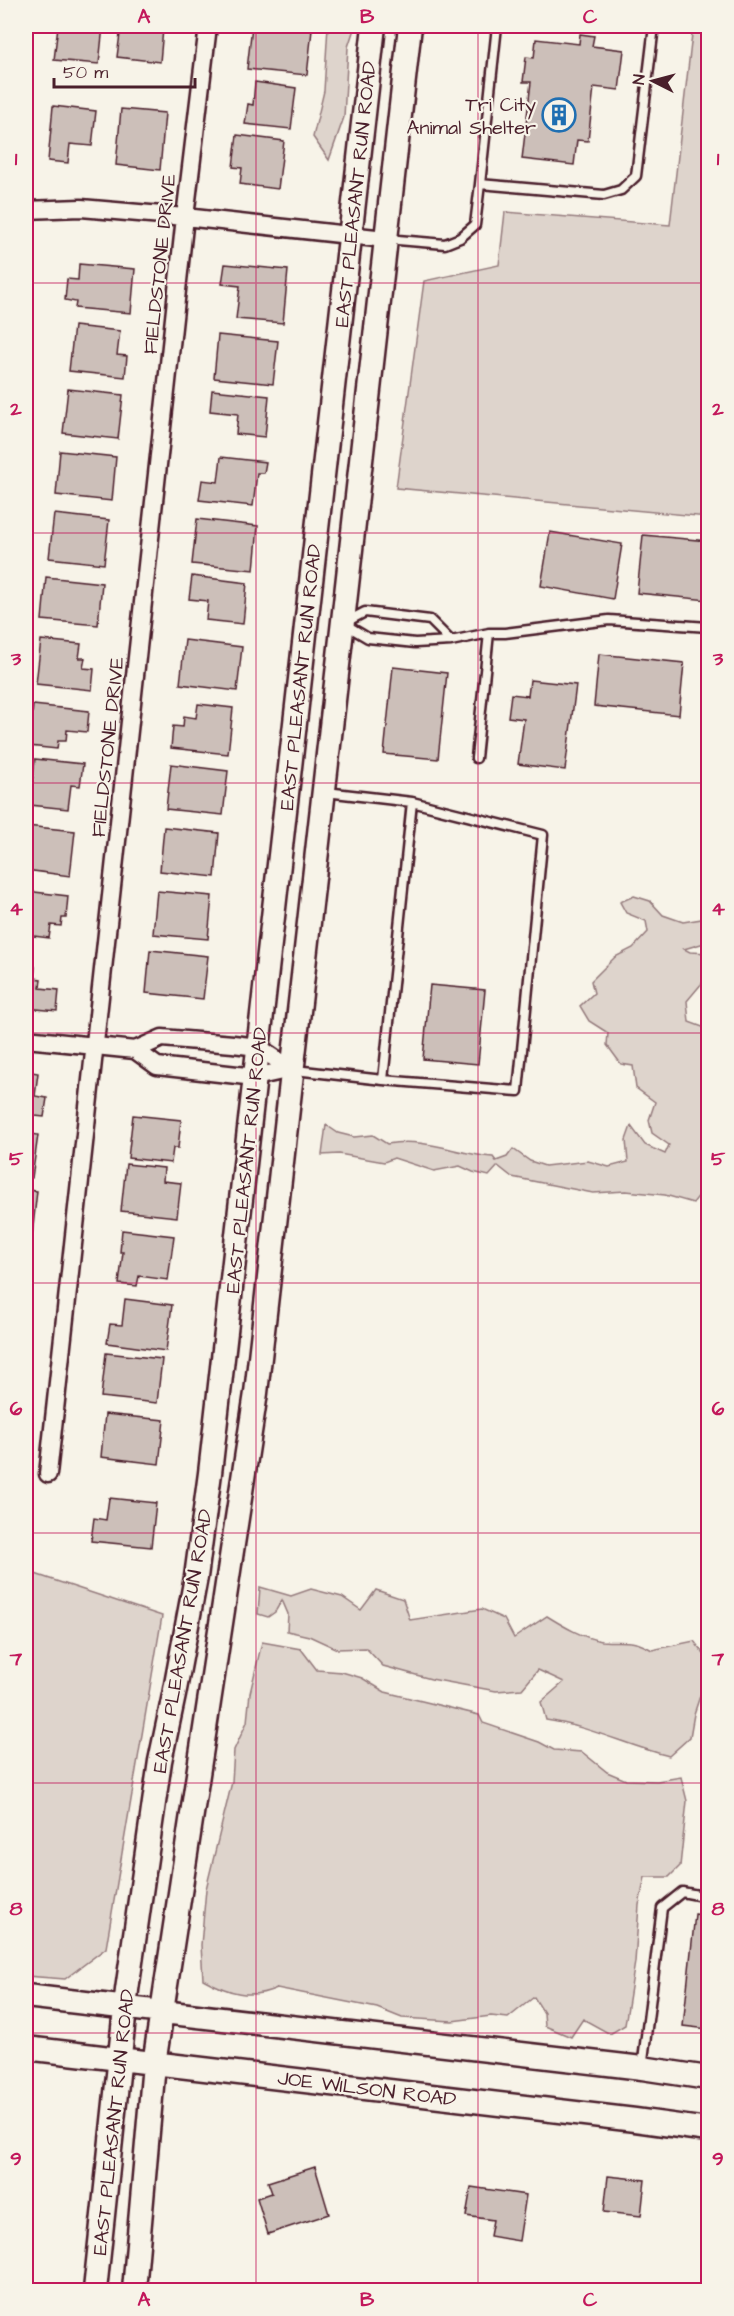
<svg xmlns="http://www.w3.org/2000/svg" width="734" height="2316" viewBox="0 0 734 2316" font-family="'Architects Daughter',sans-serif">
<rect width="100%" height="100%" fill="#f7f3e8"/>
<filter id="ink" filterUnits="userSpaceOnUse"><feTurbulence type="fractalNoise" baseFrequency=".0167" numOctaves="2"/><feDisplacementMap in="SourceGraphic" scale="12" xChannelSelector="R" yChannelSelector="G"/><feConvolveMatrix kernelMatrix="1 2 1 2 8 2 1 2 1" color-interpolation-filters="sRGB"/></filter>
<g filter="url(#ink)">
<path fill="#ded4cc" stroke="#947a7c" stroke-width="1.5" d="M328 26H355L348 47 344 117 329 160 313 137 324 91Z
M693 26H708V517L396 488 424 281 499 265 505 212 670 225Z
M634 896 650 901 663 915 683 922 708 918V942L684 949 690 952 708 953V976L687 1001 689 1022 708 1029V1064L705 1079 708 1080V1138L701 1141 708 1146V1184L693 1203 665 1195 626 1191 593 1193 512 1177 498 1166 489 1176 473 1172 460 1166 434 1171 394 1158 384 1162 339 1154 322 1155 326 1125 338 1133 354 1137 373 1135 387 1144C425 1137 456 1154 493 1157L496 1161 507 1157 513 1149 530 1161 545 1166 588 1161 609 1167 628 1162 626 1140 631 1126 645 1145 665 1154 669 1145 652 1133 649 1120 655 1102 636 1088 633 1066 621 1064 607 1045 608 1033 589 1021 580 1006 594 993 591 981 615 957 633 948 648 932 646 921 626 913 620 902Z
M26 1571 162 1616 106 1948 65 1979 26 1976Z
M260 1587 291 1596 311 1589 342 1597 361 1610 376 1590 403 1599 410 1620 482 1609 504 1619 514 1638 547 1616C563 1626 583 1638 602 1641 624 1643 631 1638 652 1650L694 1641 707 1658 702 1690 694 1714 690 1737 669 1756C628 1746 589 1726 546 1720L541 1702 564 1682 538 1670 522 1689 496 1691 431 1679 383 1666 366 1648 337 1649 309 1636 287 1631 288 1614 282 1600 275 1612 268 1617 258 1614Z
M262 1642 301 1649 317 1670 342 1672 362 1678 385 1692 479 1715 483 1723 539 1742 554 1750 582 1752 607 1772 626 1780 657 1781 681 1777 687 1801 680 1866 669 1877H645L639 1905 635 1962 625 2025 610 2034 583 2019 571 2037 545 2026 544 2013 534 1997 508 2018 491 2016 452 2021 402 2018 377 2008 277 1988C250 2000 228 1993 203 1979L201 1945 206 1889 232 1782 234 1750 247 1722 250 1693Z"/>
<path fill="#ccbfb9" stroke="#4a1f2b" stroke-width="1.5" d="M26 26H29L26 56Z
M58 26H103L99 64 54 60Z
M121 26H142L163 29 160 62 117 57Z
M252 26 312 30 307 75 247 69Z
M580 34 594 36 592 46 624 50 619 90 594 87 588 141 577 140 574 165 522 159 531 82H523L526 57 534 58 536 39 579 44Z
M255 82 296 88 291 129 245 124 248 104 253 105Z
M53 106 96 111 92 146 70 144 68 163 48 161Z
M121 109 165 113 160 170 116 165Z
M237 135 284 141 278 189 240 184 242 168 233 167Z
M79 264 135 269 131 313 75 308 76 302 65 300 67 279 78 280Z
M225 264 288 270 283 323 236 319 240 286 222 284Z
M74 326 120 331 117 355 127 356 125 377 69 371Z
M218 335 278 341 273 384 214 378Z
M68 389 123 395 118 439 63 433Z
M212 390 269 396 265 437 236 434 238 414 210 411Z
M60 451 116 457 112 501 56 495Z
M221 457 266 462 264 473H257L253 506 199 500 202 480 218 482Z
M54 514 109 520 104 564 49 558Z
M197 519 258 526 254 570 192 564Z
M550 532 622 544 613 599 541 586Z
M643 535 708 541V600L637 593Z
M192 576 247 583 243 624 206 620 208 601 189 599Z
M46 577 102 583 98 625 42 620Z
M41 640 81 644 79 658H85L83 668 94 669 92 690 36 684Z
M185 640 242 647 237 691 180 684Z
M599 654 684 663 679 715 594 706Z
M393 667 447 673 438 759 384 754Z
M530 680 576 685 565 770 518 764 524 719 508 717 511 694 528 696Z
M198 704 233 708 228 754 171 748 173 726 183 727 184 716 196 718Z
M33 705 89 711 87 732 67 730 66 741H58L57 749 29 746Z
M35 759 83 764 80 786 71 785 68 809 30 805Z
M171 764 228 771 223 815 166 809Z
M26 826 75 831 70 876 26 870Z
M164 827 219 833 215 877 160 871Z
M26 891 68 896 66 918H62L61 926 51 925 49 938 26 935Z
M157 891 212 896 208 939 153 934Z
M150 950 208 956 203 999 146 993Z
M26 966 35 967 34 978 41 979 40 988 59 990 57 1011 26 1008Z
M430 985 485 990 478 1064 423 1059Z
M26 1071 38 1073 35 1096 47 1098 44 1117 26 1115Z
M133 1115 181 1120 178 1148H173L171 1163 128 1158Z
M26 1133 38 1135 32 1178 26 1177Z
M126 1164 164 1168 163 1181 181 1183 177 1217 121 1211Z
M26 1190 37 1191 32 1236 26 1235Z
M122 1230 174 1236 168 1280 139 1276 137 1286 119 1284 123 1252H120Z
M125 1299 172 1305 166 1351 107 1343 110 1324 122 1325Z
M106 1353 162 1359 157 1403 101 1397Z
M105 1414 164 1420 159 1464 101 1457Z
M109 1498 156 1503 151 1547 91 1541 94 1518 106 1520Z
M695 1914 708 1916V2029L683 2026Z
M315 2167 329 2214 268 2234 257 2198 272 2193 268 2182Z
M608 2176 645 2180 641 2216 604 2212Z
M471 2187 526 2195 519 2241 490 2236 493 2220 466 2216Z
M708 2192V2226H704Z
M26 2261H28L26 2287Z"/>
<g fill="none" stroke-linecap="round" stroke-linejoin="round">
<defs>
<path id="lane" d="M480 184 497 26
M386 239 445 244 460 238 475 225 480 184 604 195 621 190 636 176 654 26
M346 622 365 612 430 620 451 641
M346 625 368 638 415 643 451 641 489 633H505L609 620 708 627
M476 758 489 633
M295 1070 383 1080 412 802 326 792
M383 1080 518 1091 543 835 412 802
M642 2068 662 1908 682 1892 708 1897"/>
<path id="street" d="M26 210 81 208 185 217 385 239
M26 1039 135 1050 162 1038 233 1044 258 1047 291 1069
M135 1050 157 1066 255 1077 291 1069
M48 1474 185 217 208 26"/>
<path id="secondary" d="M26 1996 642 2068 708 2078
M26 2048 635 2120 708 2130
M95 2290 127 1990 160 1761 174 1695 196 1577 210 1473 374 26
M134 2290 154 2064 256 1393 410 26"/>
</defs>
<use href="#lane" stroke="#4a1f2b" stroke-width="13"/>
<use href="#street" stroke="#4a1f2b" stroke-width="21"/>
<use href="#secondary" stroke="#4a1f2b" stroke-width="27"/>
<use href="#lane" stroke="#f7f3e8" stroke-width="8"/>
<use href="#street" stroke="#f7f3e8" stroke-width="16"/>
<use href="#secondary" stroke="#f7f3e8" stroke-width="22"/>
</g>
</g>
<path fill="none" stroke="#c2185b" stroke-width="1.5" stroke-opacity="0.55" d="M256 26V2290M478 26V2290M26 283H708M26 533H708M26 783H708M26 1033H708M26 1283H708M26 1533H708M26 1783H708M26 2033H708"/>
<defs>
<symbol id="building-ring" viewBox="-11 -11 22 22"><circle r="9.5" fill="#f7f3e8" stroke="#1f6fb2" stroke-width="1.5"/><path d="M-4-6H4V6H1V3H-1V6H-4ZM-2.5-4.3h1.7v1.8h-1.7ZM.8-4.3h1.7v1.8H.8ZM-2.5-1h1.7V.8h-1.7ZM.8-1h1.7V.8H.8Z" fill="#1f6fb2"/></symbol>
</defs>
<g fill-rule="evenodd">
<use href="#building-ring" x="540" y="96" width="38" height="38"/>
</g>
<g text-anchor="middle" stroke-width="4.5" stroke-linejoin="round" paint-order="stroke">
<g font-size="20" fill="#4a1f2b" stroke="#f7f3e8" text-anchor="end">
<text x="536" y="111">Tri City<tspan x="536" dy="23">Animal Shelter</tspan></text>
</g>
<g font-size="20" fill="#4a1f2b" stroke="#f7f3e8">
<text transform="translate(355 194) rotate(-84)" y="7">EAST PLEASANT RUN ROAD</text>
<text transform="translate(159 264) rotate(-84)" y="7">FIELDSTONE DRIVE</text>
<text transform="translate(300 677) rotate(-84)" y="7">EAST PLEASANT RUN ROAD</text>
<text transform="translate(107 747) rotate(-84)" y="7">FIELDSTONE DRIVE</text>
<text transform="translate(246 1160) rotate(-84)" y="7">EAST PLEASANT RUN ROAD</text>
<text transform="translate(182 1641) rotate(-80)" y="7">EAST PLEASANT RUN ROAD</text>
<text transform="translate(367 2088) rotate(7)" y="7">JOE WILSON ROAD</text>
<text transform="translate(113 2122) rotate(-84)" y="7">EAST PLEASANT RUN ROAD</text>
</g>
</g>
<rect width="734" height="2316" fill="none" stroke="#f7f3e8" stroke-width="66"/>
<g transform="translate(653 81) rotate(276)" stroke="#f7f3e8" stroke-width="4.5" paint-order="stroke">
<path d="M0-4.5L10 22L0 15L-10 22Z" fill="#4a1f2b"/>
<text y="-9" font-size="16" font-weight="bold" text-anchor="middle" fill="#4a1f2b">N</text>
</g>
<path d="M54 78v9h141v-9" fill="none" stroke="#4a1f2b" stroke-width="3"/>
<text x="63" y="78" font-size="18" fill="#4a1f2b" stroke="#f7f3e8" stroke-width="4.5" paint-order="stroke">50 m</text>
<rect x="33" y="33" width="668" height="2250" fill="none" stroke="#c2185b" stroke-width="2"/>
<g font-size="20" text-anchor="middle" font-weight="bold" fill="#c2185b">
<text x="144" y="23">A</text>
<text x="367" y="23">B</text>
<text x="590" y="23">C</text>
<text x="16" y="165">1</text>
<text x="718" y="165">1</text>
<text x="16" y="415">2</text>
<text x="718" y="415">2</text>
<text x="16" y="665">3</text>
<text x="718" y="665">3</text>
<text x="16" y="915">4</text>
<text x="718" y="915">4</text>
<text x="16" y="1165">5</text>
<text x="718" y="1165">5</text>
<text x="16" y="1415">6</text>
<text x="718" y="1415">6</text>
<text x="16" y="1665">7</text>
<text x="718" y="1665">7</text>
<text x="16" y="1915">8</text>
<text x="718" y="1915">8</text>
<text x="16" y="2165">9</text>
<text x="718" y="2165">9</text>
<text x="144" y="2306">A</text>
<text x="367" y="2306">B</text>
<text x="590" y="2306">C</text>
</g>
</svg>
